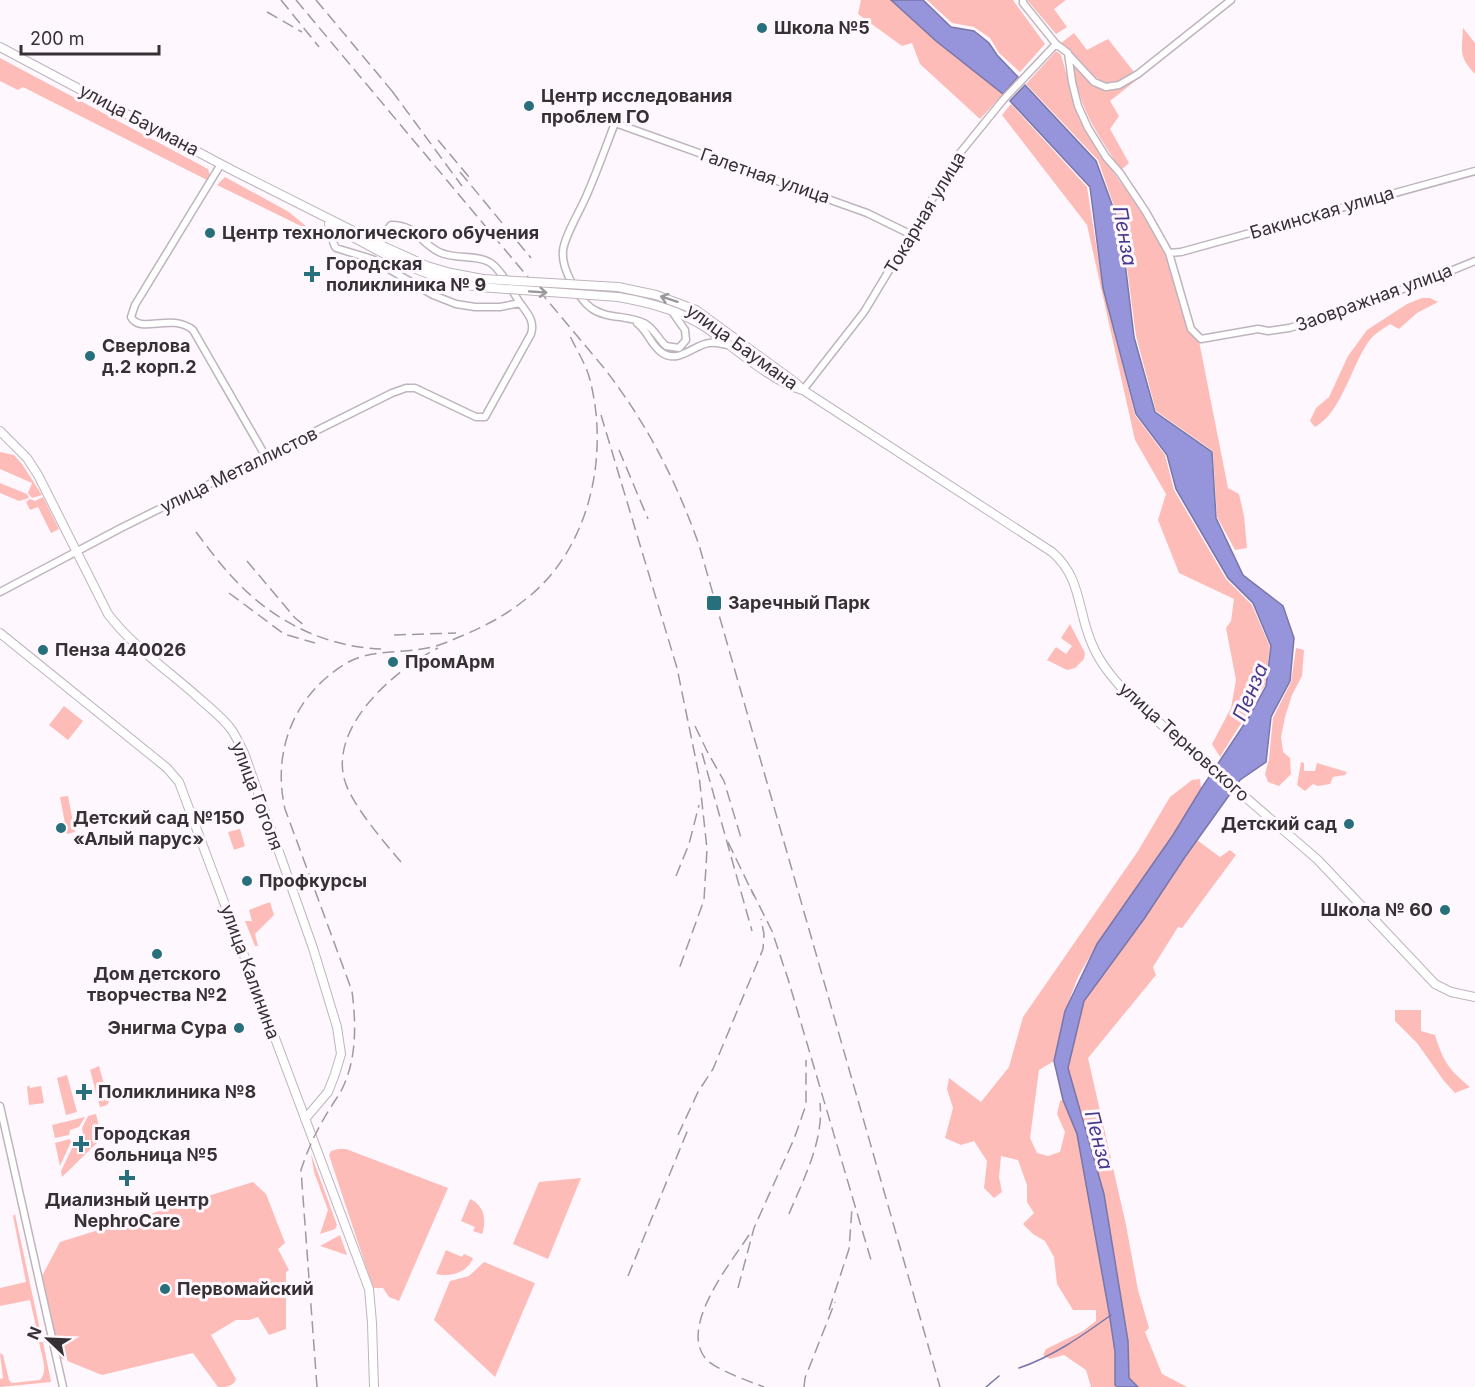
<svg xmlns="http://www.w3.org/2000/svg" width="1475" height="1387" viewBox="0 0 1475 1387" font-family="Inter,sans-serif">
<rect width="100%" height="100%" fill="#fef7fd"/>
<path fill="#febcb9" d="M861 0H891L937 41 1003 94 980 119 920 64 912 43 902 46 858 14Z
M927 0H1013L1045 44 1020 72 999 53 990 38 974 27 952 23Z
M1027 0H1066L1054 9 1067 27 1056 34Z
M1463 28 1475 43V74C1458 56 1462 51 1463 28Z
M1074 33 1087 50 1108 39 1134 72C1126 77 1118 83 1108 83 1093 82 1072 53 1061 43Z
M1056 51 1061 55 1076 107 1096 148 1147 219 1169 262 1187 329 1199 341 1228 488 1239 494 1244 516 1247 548 1235 550 1217 517 1213 451 1156 411 1136 336 1122 229 1098 160 1026 84Z
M0 58 208 169 210 175 207 180 23 87 18 90 0 81Z
M1072 61C1098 91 1101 96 1139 78L1110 101 1119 116 1110 129 1129 163 1121 170C1095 130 1079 109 1072 61Z
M1011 104 1087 187 1103 288 1135 415 1165 455 1174 490 1226 579 1252 605 1270 647 1265 685 1220 757 1212 744 1231 708 1236 680 1226 628 1231 621 1234 599 1179 573 1158 520 1166 494 1135 440 1087 225 1002 115Z
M225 177 289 212 313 232 217 185Z
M1422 298H1430L1438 302 1417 313 1399 329 1390 324C1383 329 1374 334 1369 341 1351 366 1342 412 1315 427L1310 421 1316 408 1329 397 1348 356 1367 330 1407 304Z
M0 452 14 455 22 464 42 495 32 498 28 493 32 483 0 469Z
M0 483 27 494 29 498 19 501 0 493Z
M43 497 59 529 51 533 38 507 30 510 26 502 30 499 35 501Z
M1070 624 1085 653 1084 659 1075 668 1067 670 1047 660 1056 647 1066 654 1072 646 1061 638Z
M1296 648 1304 650 1302 676 1292 695 1285 717 1281 737 1283 752 1290 758 1291 774 1279 786 1268 782 1265 774 1269 759 1273 718 1291 682Z
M64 706 83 721 68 740 49 725Z
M1301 762 1304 763V771H1315L1317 763 1347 772 1345 775 1333 777 1330 784 1318 786 1313 784 1305 791 1297 785Z
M1200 779 1201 788 1173 835 1097 944 1078 977 1065 1011 1054 1061 1039 1070 1030 1138 1037 1153 1048 1156 1060 1152 1065 1132 1057 1114 1060 1101 1063 1100 1077 1134 1109 1312 1115 1352V1385L1117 1387H1091L1086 1370 1064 1355 1050 1359 1043 1355 1046 1349 1083 1331 1096 1321V1310H1073L1057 1284 1054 1257 1045 1241 1033 1234 1023 1224 1034 1213 1027 1202V1185L1018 1160 1001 1156 999 1177 1002 1192 994 1198 984 1188 987 1161 974 1141 961 1145 945 1138 953 1108 947 1089 949 1078 981 1102 1009 1067 1023 1017 1138 851 1170 797 1192 780Z
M68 796 75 832 67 834 60 797Z
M240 829 245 846 234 850 228 832Z
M1197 840 1220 857 1230 850 1236 855 1182 928 1178 927 1153 967 1156 975 1088 1058 1126 1225 1138 1290 1149 1328 1145 1332 1162 1374 1187 1387H1138L1129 1378 1128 1341 1104 1194 1068 1068 1084 1001 1144 919Z
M270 902 274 915 255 934 258 946H255L245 921H252L249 910Z
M1395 1010H1421V1031L1435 1035C1443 1061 1449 1070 1470 1087L1455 1093 1444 1081 1417 1043 1395 1021Z
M99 1066 109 1102 107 1105 100 1107 90 1070Z
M67 1075 77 1112 66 1115 57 1078Z
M29 1085 30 1088 41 1086 44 1103 29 1105 27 1087Z
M96 1114 102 1138 62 1177 61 1171 74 1144 84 1139 82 1128 88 1116Z
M85 1117 79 1127 70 1130 69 1135 55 1138 52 1125Z
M70 1139 71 1142 60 1166 55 1143Z
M338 1149H346L448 1188 399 1301 389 1297 383 1288H373L329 1155 331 1151Z
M311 1154 337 1225 335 1229 320 1234 328 1210 314 1172Z
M581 1178 548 1259 513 1244 539 1182Z
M253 1182 266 1194 285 1243 278 1249 289 1270 286 1272V1329L269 1335 258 1317 249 1320H236L211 1335 236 1379C233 1387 226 1387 218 1387L193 1353 102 1375 60 1358 42 1276 60 1242Z
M470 1199C484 1205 487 1220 482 1234L473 1231 475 1227 461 1221Z
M15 1214 40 1330 37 1331 30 1300 0 1306V1288L26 1282 13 1216Z
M340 1235 347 1255 320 1246Z
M446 1250 462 1257 464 1254 473 1258C467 1273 451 1277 436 1274Z
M484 1262 535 1283 495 1377 434 1320 450 1281 469 1276Z
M39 1342H43L51 1382 0 1387V1379L3 1378 0 1353 3 1355 9 1380 12 1383 40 1380C49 1371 41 1354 39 1342Z"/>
<path fill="#9694da" stroke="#7976a8" stroke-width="1.5" d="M891 0H923L951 27 974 31 989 43 997 55 1018 77 1003 94 936 41Z
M1025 85 1096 161 1121 229 1134 337 1155 412 1212 452 1216 518 1243 575 1283 606 1294 638 1290 681 1271 717 1266 762 1240 780 1185 857 1144 919 1084 1001 1068 1068 1104 1194 1128 1341 1129 1378 1138 1387H1117L1115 1385V1352L1109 1312 1077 1134 1063 1100 1054 1061 1065 1011 1097 944 1173 835 1201 789 1249 717 1266 686 1271 646 1253 603 1228 578 1176 489 1167 455 1136 414 1103 288 1090 187 1010 101Z"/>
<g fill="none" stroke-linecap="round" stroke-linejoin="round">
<path stroke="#7976a8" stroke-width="1.5" d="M1019 1368C1052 1357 1082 1336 1111 1315
M986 1387 999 1376"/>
<defs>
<path id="minor" d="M1023 0V3L1056 44 1068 53 1072 82 1078 106 1088 128 1106 157 1120 173 1146 212 1169 253 1191 329 1201 339 1258 329 1268 331 1289 328 1328 317 1366 301 1419 284 1475 261
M1068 54 1094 82 1106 87 1119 85 1138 74 1231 0
M221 164 135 305 131 317C141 335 171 312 193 330L266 457
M377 243 391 225C417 225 419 242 439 252 455 260 475 254 489 262 500 267 513 293 520 303
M1169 253 1181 252 1475 171
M671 310 685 330 686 340 679 348 666 346C658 339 654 328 644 323 627 315 606 319 591 308 578 298 561 268 563 251 564 236 582 208 588 192 598 169 606 146 615 123L867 213 912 235
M637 323C648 331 650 344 661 352 678 365 693 345 709 343 715 342 722 344 728 345
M803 390 864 312 960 153 1003 100 1056 44
M0 592 121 528 392 393 406 388H415L476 417H485L531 334C535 321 528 314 520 303L500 307H475L456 304 433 295 372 259 336 248C331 241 332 234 335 227
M0 1106 63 1387"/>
<path id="major" d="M0 47 232 170 385 247 427 266 451 273 483 279
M329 224C378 250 424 280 479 287
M618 287 656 295 696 310 796 383 803 390 1052 552C1082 578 1077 610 1092 644 1101 666 1117 683 1133 700L1318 860 1435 984 1451 992 1475 997
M618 297C648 302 679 310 705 327 733 346 769 380 802 390
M0 431 27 458 38 475 108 614C133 647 169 671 200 699 210 708 223 718 231 729 236 736 240 745 244 753L313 948 337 1027 341 1054 335 1074 328 1092 305 1119
M0 633 167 768 179 782 369 1289 372 1323 374 1387"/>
</defs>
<use href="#minor" stroke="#bfb4bd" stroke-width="9"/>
<use href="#major" stroke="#bfb4bd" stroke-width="10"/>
<use href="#minor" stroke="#fff" stroke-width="6"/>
<use href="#major" stroke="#fff" stroke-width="8"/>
<path stroke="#a0999f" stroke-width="1.5" stroke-dasharray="12 6" stroke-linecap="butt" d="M281 0 319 47
M296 0 604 368C646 422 676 480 699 545L940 1387
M316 0 397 97
M267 12 302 32
M392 91 462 186
M438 140 469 177
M460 172 531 258
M601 415 677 668 699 775 707 849 704 900 678 972
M619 450 648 519
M196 532C209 549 222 567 237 582 275 622 326 647 381 649
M247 561 295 618 305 626
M229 593 284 634 315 643
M394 635 456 633
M695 726 708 753 724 781 741 838
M702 753 752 931
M728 842 754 896
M401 862C384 842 350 803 344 778 331 724 396 669 438 648
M676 876 689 844 699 805
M751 889 772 931 788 979 871 1260
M678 1135 698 1092 713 1069 763 949 764 934 761 919
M789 1214C803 1180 824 1141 820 1103
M749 1235C732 1261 678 1327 706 1359 716 1370 749 1381 764 1387
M628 1276 689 1127
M738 1288 754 1228 794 1139 806 1105V1060
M829 1310 849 1249 852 1208
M317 1387 301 1170C308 1148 318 1127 331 1107 335 1100 340 1094 343 1087 357 1057 356 1023 352 991L285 809C272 752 293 696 345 664 374 646 411 656 442 644 470 633 498 621 522 602 589 553 610 457 590 380 586 364 576 349 569 334
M804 1387 805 1378 835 1302"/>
<defs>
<path id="major-bridge" d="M483 279 618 287
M479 287 618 297"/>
</defs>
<use href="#major-bridge" stroke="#bfb4bd" stroke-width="10" stroke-linecap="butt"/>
<use href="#major-bridge" stroke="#fff" stroke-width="8"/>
</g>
<defs><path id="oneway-shaft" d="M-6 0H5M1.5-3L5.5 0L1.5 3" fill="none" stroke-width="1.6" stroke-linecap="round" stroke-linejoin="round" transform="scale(1.5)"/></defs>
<g stroke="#9a989a">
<use href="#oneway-shaft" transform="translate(538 292) rotate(4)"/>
<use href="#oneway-shaft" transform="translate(669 299) rotate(-162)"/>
</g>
<g fill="#286f7c" stroke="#fef7fd" stroke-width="2">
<circle cx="762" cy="28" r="6"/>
<circle cx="529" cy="106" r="6"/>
<circle cx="210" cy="233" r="6"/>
<path d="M309 265h6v6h6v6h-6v6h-6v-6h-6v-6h6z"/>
<circle cx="90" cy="356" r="6"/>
<rect x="706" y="595" width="16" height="16" rx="3"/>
<circle cx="43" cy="650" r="6"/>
<circle cx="393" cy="662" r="6"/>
<circle cx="1349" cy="824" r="6"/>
<circle cx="61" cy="828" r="6"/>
<circle cx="247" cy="881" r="6"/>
<circle cx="1445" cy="910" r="6"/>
<circle cx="157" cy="954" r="6"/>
<circle cx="239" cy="1028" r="6"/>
<path d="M81 1083h6v6h6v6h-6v6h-6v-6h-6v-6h6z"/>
<path d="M78 1135h6v6h6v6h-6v6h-6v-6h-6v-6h6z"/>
<path d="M124 1169h6v6h6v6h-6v6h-6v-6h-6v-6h6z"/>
<circle cx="165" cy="1289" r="6"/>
</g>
<g text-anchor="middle" stroke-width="6" stroke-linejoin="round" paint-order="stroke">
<g font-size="18" font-weight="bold" fill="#363135" stroke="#fef7fd" text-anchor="start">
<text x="774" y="34">Школа №5</text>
<text x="541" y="102">Центр исследования<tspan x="541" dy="21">проблем ГО</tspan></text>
<text x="222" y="239">Центр технологического обучения</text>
<text x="326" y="270">Городская<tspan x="326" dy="21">поликлиника № 9</tspan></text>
<text x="102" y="352">Сверлова<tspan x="102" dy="21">д.2 корп.2</tspan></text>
<text x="728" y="609">Заречный Парк</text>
<text x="55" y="656">Пенза 440026</text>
<text x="405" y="668">ПромАрм</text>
<text x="73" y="824">Детский сад №150<tspan x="73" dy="21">«Алый парус»</tspan></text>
<text x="1337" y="830" text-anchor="end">Детский сад</text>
<text x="259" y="887">Профкурсы</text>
<text x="1433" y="916" text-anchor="end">Школа № 60</text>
<text x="157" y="980" text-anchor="middle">Дом детского<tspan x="157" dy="21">творчества №2</tspan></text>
<text x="227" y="1034" text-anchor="end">Энигма Сура</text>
<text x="98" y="1098">Поликлиника №8</text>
<text x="94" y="1140">Городская<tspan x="94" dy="21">больница №5</tspan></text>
<text x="127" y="1206" text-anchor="middle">Диализный центр<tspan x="127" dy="21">NephroCare</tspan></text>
<text x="177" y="1295">Первомайский</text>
</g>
<g font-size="18" fill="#363135" stroke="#fef7fd">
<text transform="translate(139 120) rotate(28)" y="6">улица Баумана</text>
<text transform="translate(765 176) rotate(19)" y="6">Галетная улица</text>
<text transform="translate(925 213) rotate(-59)" y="6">Токарная улица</text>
<text transform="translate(1322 213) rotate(-16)" y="6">Бакинская улица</text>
<text transform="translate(1374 298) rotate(-20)" y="6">Заовражная улица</text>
<text transform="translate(742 347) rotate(36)" y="6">улица Баумана</text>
<text transform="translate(239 470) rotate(-26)" y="6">улица Металлистов</text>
<text transform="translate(1184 742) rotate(42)" y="6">улица Терновского</text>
<text transform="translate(257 796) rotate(69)" y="6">улица Гоголя</text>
<text transform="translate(250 972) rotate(70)" y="6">улица Калинина</text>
</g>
<g font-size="20" font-style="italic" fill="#44398c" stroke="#fef7fd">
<text transform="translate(1125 236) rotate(80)" y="7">Пенза</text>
<text transform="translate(1250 692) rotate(-67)" y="7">Пенза</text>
<text transform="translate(1099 1140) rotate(75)" y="7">Пенза</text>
</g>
</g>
<g transform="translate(48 1339) rotate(293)" stroke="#fef7fd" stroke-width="4.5" paint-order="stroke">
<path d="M0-4.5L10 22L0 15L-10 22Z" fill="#363135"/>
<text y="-9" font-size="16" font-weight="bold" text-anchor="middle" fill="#363135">N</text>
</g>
<path d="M21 45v9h138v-9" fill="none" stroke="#363135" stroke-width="3"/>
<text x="30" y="45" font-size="18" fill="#363135" stroke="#fef7fd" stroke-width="4.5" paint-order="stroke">200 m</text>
</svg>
